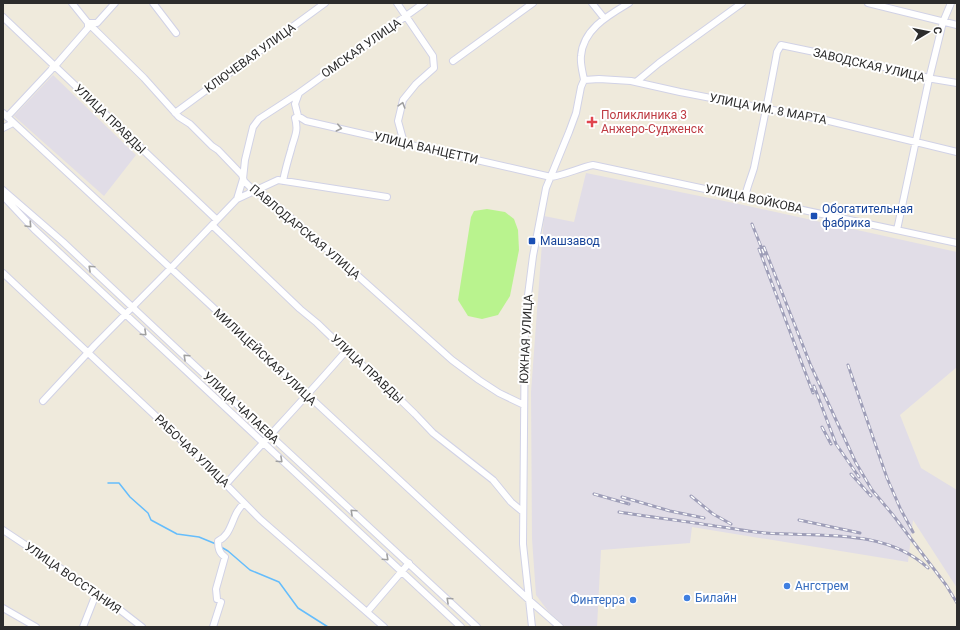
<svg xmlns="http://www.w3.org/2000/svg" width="960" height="630" viewBox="0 0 960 630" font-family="Roboto,sans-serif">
<rect width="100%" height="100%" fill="#efeadc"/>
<path fill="#e1dde7" d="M53 75 136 155 104 196 14 116Z
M586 173 739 204 957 252V367L900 415 921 468 957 490V588L913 520 908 562 692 527 690 543 601 550 597 627H566L548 611 536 595 532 539 531 392 544 216 574 222Z"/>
<path fill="#b9f38e" d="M487 209 505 212 514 219 518 230 519 250 510 296 498 315 482 319 468 316 458 300 471 217 474 211Z"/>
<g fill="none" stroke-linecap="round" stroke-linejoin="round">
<path stroke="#65bdfc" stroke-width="1.5" d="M108 483H119L130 497 148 513 151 520 177 534 199 537 216 544
M221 547 228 551 250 570 279 582 298 608 328 627"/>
<defs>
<path id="minor" d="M72 3 88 23 144 78 179 117 190 124 212 146 218 150 242 175 244 181 252 189H257L339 259 452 360 479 380 499 393 524 405
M153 3 176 33
M397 3 433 56 434 68 416 84 403 100 398 121 404 143
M424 3 299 93 295 104 298 116 306 121 551 177C565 175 579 168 593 165L957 243
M592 3 604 18
M868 3 957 25
M3 17 217 220
M453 61 533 3
M55 66 88 28V23H97L115 3
M584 80C583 73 580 64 581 56 583 29 609 15 629 3
M636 82 659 63 742 3
M3 113 529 600 560 627
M175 113 325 3
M7 117 51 70 54 65
M3 128 13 123
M283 181C285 171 288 160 291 150 294 137 299 132 295 118
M3 190 63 242 178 350 477 627
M3 196 34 229 461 627
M745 197C747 187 751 178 754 168 762 129 770 91 777 52L781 45 872 64 933 79 957 83
M237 199 243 179 245 160 253 127 259 119 299 93
M212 225 300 309 317 323 346 351 383 383 415 414 433 433 493 480 511 502 523 512
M897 230 929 79 943 22 951 3
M3 273 194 452 260 519 384 627
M43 401 95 345 170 269 237 199 278 180 387 197
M227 483C266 439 307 396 346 351
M3 530 102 596 142 627
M217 599 216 589 225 557C219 553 218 548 218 541 229 536 231 524 236 514 238 510 241 506 244 503
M3 608 36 627
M367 612 409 563
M83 627 96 594
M213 627 221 602
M532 627 523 544 525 319 533 256 546 188 569 132 576 113 581 87 584 80 599 79 631 81 680 92 825 120 957 152"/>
</defs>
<use href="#minor" stroke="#d1d2e6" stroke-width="8"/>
<use href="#minor" stroke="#fff" stroke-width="6"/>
<defs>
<path id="rail" d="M752 224 764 254
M764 247 811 366 856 463 872 490 893 515 946 585 957 603
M759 249 813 393
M848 365 887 478 901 510 913 532
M814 386 836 444 859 477
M822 427 831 444
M851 474 871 496
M594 494 629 504
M691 496 713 514 731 524
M622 497 670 511 704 518
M619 512C651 517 683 521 715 526 732 528 749 532 766 533 820 537 885 528 928 568
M799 520 860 533"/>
</defs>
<use href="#rail" stroke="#9e9eb8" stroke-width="3"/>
<use href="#rail" stroke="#fff" stroke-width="1.5" stroke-dasharray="4.5" stroke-linecap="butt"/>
</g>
<defs><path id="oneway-chevron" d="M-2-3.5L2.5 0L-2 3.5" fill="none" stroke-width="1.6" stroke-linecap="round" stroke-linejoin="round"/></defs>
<g stroke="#a0a0a0">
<use href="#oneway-chevron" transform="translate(402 105) rotate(-73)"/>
<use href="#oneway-chevron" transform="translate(339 128) rotate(13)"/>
<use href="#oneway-chevron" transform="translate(29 225) rotate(47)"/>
<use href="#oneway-chevron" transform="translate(91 268) rotate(-137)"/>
<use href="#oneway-chevron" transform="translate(144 333) rotate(43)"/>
<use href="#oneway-chevron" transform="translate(186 357) rotate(-137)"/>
<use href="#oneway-chevron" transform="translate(280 460) rotate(43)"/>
<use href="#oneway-chevron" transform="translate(353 512) rotate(-137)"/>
<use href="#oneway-chevron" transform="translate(386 558) rotate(43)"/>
<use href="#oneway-chevron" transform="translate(449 600) rotate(-137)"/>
</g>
<path fill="#e0444e" stroke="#fff" stroke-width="1.5" d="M590 116h4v4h4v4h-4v4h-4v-4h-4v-4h4z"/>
<g fill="#1a4fb4" stroke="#fff" stroke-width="1.5">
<rect x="810" y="212" width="8" height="8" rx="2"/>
<rect x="528" y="237" width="8" height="8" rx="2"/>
</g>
<g fill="#3f7fe0" stroke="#fff" stroke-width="1.5">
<circle cx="787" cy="586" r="4"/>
<circle cx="687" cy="598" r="4"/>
<circle cx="633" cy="600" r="4"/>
</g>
<g text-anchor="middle" stroke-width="4" stroke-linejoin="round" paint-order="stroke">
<g font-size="12" fill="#2c2c2c" stroke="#fff">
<text transform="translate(361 48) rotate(-35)" y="4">ОМСКАЯ УЛИЦА</text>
<text transform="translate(250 58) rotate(-36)" y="4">КЛЮЧЕВАЯ УЛИЦА</text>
<text transform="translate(869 65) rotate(13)" y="4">ЗАВОДСКАЯ УЛИЦА</text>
<text transform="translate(768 109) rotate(11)" y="4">УЛИЦА ИМ. 8 МАРТА</text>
<text transform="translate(110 119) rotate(44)" y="4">УЛИЦА ПРАВДЫ</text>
<text transform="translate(426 148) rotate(13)" y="4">УЛИЦА ВАНЦЕТТИ</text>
<text transform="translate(754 199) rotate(12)" y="4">УЛИЦА ВОЙКОВА</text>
<text transform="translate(305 232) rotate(40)" y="4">ПАВЛОДАРСКАЯ УЛИЦА</text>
<text transform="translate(526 339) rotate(-87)" y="4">ЮЖНАЯ УЛИЦА</text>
<text transform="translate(265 357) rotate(43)" y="4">МИЛИЦЕЙСКАЯ УЛИЦА</text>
<text transform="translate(367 369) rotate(43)" y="4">УЛИЦА ПРАВДЫ</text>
<text transform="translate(241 408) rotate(43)" y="4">УЛИЦА ЧАПАЕВА</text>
<text transform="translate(192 451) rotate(44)" y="4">РАБОЧАЯ УЛИЦА</text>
<text transform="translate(73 578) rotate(35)" y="4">УЛИЦА ВОССТАНИЯ</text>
</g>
<g font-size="12" fill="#be3a42" stroke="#fff" text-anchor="start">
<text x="601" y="119">Поликлиника 3<tspan x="601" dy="14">Анжеро-Судженск</tspan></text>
</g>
<g font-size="12" fill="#164399" stroke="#fff" text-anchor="start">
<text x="822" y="213">Обогатительная<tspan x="822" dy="14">фабрика</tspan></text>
<text x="540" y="245">Машзавод</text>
</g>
<g font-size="12" fill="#366cbe" stroke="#fff" text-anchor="start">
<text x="795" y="590">Ангстрем</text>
<text x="695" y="602">Билайн</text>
<text x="625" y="604" text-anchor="end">Финтерра</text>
</g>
</g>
<rect width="960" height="630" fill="none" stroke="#2c2c2c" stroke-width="8"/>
<g transform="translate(928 32) rotate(80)" stroke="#ffffff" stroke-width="3" paint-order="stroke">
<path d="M0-3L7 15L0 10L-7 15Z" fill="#2c2c2c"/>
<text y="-6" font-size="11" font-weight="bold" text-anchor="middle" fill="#2c2c2c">С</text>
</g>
</svg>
